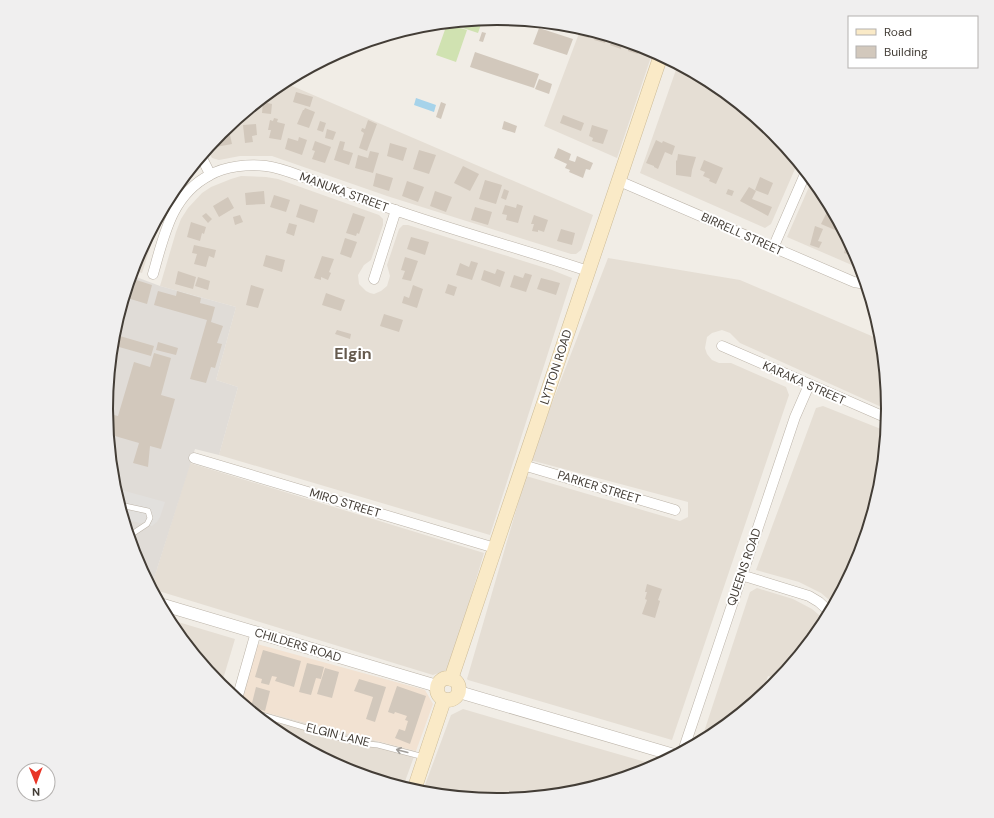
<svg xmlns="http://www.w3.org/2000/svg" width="994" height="818" viewBox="0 0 994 818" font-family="'DM Sans',sans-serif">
<rect width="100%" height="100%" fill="#f1ede6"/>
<path fill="#e5ded4" d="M581 28 647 48 653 51 617 158 544 126Z
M678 64 714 84 774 133 798 162 771 224 765 228 640 173Z
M283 82 593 215 581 250 576 254H571L387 196 272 156H240L219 160 212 158 207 149 221 132Z
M196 163V169L195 172 182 183 170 197 162 211 142 273 132 270 136 259 172 192Z
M241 176 266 177 278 179 379 215 383 219V225L371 260 364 265 358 275 359 284 366 291 370 293 374 294 381 291 387 286 390 276 387 265 399 229 403 225H408L552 270 572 278 490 535 219 455 238 387 216 380 236 307 160 286 176 232 181 219 188 208 202 193 211 187 231 179Z
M812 180 822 192 858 260 861 269 787 237Z
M608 258 740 280 881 340 888 410 740 343 730 333 722 330 712 333 707 337 705 348 707 354 712 360 719 363H731L786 387 789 395 672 740 468 680 467 679 526 476 680 521 688 517V502L530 460Z
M823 406 886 431 880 486 858 559 834 604 821 593 799 582 756 570 816 408Z
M190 463 484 553 449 669 433 675 152 589 151 588Z
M757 588 793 599 812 609 825 620 822 626 779 679 768 676 761 696 714 734 701 741 750 592Z
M168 619 235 639 221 686 172 626Z
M248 708 416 751 403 787 347 770 280 734Z
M463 709 583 744 656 765 646 770 573 793 497 800 422 793 451 715Z"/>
<path fill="#f2e2d2" d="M257 644 425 690 433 704 416 751 248 708 241 702Z"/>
<path fill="#e0dcd7" d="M131 275 160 286 236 307 216 380 238 387 219 455 195 449 151 588 136 558 113 485 106 409 114 332Z"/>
<path fill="#d0e2b1" d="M483 19 478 33 448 23Z
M447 24 467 30 456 62 436 55Z"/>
<path fill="#e2e0dd" d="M114 488 165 502 160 517 157 522 152 526 124 519Z"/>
<path fill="#a6d3ea" d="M416 98 436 105 434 112 414 105Z"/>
<path fill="#d2c8bc" d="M539 28 573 39 567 55 533 44Z
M581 28 600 34 628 42 627 46 622 45 621 49 610 45 612 42 606 40 605 43 594 40 596 37 590 35 589 38 578 35Z
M482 32 486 33 483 42 479 41Z
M630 43 645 47 643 53 639 51 638 54 628 51Z
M475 52 539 74 534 88 470 67Z
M539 79 552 84 549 94 535 89Z
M296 92 313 97 310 107 293 102Z
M263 102 272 104 271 114 262 113Z
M441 102 446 104 441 119 436 117Z
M305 108 315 112 309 128 297 124 303 110H304Z
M563 115 584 123 581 131 560 123Z
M274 118 278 119 277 122 285 124 281 140 269 138 271 130H268L270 120 273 121Z
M368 120 377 124 367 151 359 148 364 133 361 131 362 128 365 129Z
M320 121 326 123 323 132 317 130Z
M504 121 517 126 515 133 502 129Z
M256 124 257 135 252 136 253 142 245 143 243 125Z
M592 125 608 130 603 144 592 141 593 138 589 136Z
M327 129 336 132 333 140 325 138Z
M224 130 225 136 230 135 232 144 216 147 215 140Z
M299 137 307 140 302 155 285 149 288 138 298 141Z
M656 140 662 143 663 141 675 146 672 155 665 152 658 169 654 167V166L646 163Z
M315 141 331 147 325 163 312 159 315 151 312 150Z
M340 141 345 142 343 150 353 153 349 165 334 160Z
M390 143 407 148 403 161 387 156Z
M558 148 571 154 569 160 575 162 577 156 593 163 590 170 586 169 583 178 569 172 570 170 565 168 567 164 554 158Z
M419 150 436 155 429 174 413 169Z
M370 151 379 153 373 173 355 168 358 155 368 158Z
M678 154 696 157 692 170 691 177 676 175V160L677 161Z
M704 160 723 168 716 184 709 181 710 179 703 176 705 172 700 170Z
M463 166 479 174 470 191 454 183Z
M376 173 393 178 389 191 373 186Z
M760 177 773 183 768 195 755 190Z
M485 180 502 185 496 204 479 199Z
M407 181 424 187 418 202 402 196Z
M749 187 756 191 752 199 772 207 768 216 740 201Z
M504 189 509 191 506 200 501 198Z
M728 189 734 191 732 196 726 194Z
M264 191 265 204 246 205 245 193Z
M435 191 452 197 446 212 430 206Z
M274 195 290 200 286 212 270 207Z
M228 197 234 208 219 217 213 206Z
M300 204 318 210 314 223 296 217Z
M517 204 523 206 518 223 506 220 507 215 502 214 505 205 516 208Z
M830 206 838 222 835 230 821 224Z
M475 207 492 212 488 225 471 220Z
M206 213 212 219 208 223 202 216Z
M353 213 365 217 359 234 357 233 356 236 346 233Z
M240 215 243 222 235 225 233 217Z
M534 215 548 220 544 232 538 230V232L532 231 534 224H531Z
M191 222 206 227 204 234 202 233 200 241 187 237Z
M289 223 297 225 294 236 286 233Z
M815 226 823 229 818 241 822 242 819 248 810 245Z
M561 229 575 233 572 245 557 241Z
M411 237 429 242 425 255 407 249Z
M345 238 357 242 351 258 340 254Z
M194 245 216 250 214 258 209 256 206 267 194 264 197 254 192 253Z
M845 248 854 252 858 258 844 253Z
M266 255 285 260 282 272 263 266Z
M322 256 334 259 329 272 331 273 328 280 321 277V280L314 278Z
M405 257 418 261 411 281 402 279 405 271 401 270Z
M471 261 478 263 472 280 456 275 460 263 469 267Z
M497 269 505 272 500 287 481 280 484 270 495 274Z
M178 271 196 277 193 289 175 284Z
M525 273 532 275 526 292 510 287 514 275 523 278Z
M198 277 210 281 208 290 195 286Z
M130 278 152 285 147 304 124 297Z
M541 278 560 283 556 295 537 289Z
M448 284 457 287 454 296 445 293Z
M251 285 264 289 258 308 246 305Z
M413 285 423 289 417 308 402 303 404 296 409 298Z
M158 291 176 296 177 291 201 298 200 303 215 307 211 322 223 326 217 343 222 344 215 368 211 367 206 383 190 379 207 320 154 305Z
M326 293 345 300 341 311 322 305Z
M384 314 403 320 399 332 380 326Z
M337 330 351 334 350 339 335 334Z
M113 334 154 346 151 356 112 345Z
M158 342 178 348 176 355 156 350Z
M154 353 171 358 161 395 175 399 161 449 150 446 148 467 133 463 139 443 108 434 107 423 110 414 118 416 134 362 150 367Z
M647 584 662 589 658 600 660 601 655 618 642 614 647 600 645 599 647 592H645Z
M263 650 301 661 294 687 275 681 277 677 272 676 269 685 261 683 262 679 255 677Z
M307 663 324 667 321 679 316 678 311 695 299 692Z
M325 668 339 672 332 698 317 694Z
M359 679 386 687 375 722 366 719 373 697 354 691Z
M397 686 426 696 410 744 395 738 399 729 405 731 408 721 405 720 407 716 395 712 394 714 388 712Z
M256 687 270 691 265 711 251 707Z"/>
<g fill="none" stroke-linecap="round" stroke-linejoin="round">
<defs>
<path id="service" d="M120 505 148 511 150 518 147 524 129 536
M252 712 358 743 378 745 424 757"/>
<path id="minor" d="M201 156 210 174
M619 181 854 282 866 284
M773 248 806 172
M153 274C164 236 171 195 210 175 226 166 248 164 266 166 282 168 297 175 312 180 338 190 363 199 389 208 455 231 522 249 588 271
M374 279 396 210
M722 346 887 418
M194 458 495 548
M523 465 675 510
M741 575 809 596 819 602 830 612
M237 699 256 632
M683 751 795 417 809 385"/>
<path id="tertiary" d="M160 604 437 686
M459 692 674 755"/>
<path id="secondary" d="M437 689a11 11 0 1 1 22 0a11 11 0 1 1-22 0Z
M451 679 661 55
M414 790 444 700"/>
</defs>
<use href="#service" stroke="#bcb4a9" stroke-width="6"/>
<use href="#minor" stroke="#bcb4a9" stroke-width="11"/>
<use href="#tertiary" stroke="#bcb4a9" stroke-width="13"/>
<use href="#secondary" stroke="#cdbc98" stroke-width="15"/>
<use href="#service" stroke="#fff" stroke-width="5"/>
<use href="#minor" stroke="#fff" stroke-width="10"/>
<use href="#tertiary" stroke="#fff" stroke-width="12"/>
<use href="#secondary" stroke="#faeac7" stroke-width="14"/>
</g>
<defs><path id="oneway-shaft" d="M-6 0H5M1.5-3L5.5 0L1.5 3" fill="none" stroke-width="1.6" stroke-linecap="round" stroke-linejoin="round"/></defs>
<use stroke="#a19e9a" href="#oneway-shaft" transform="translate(402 751) rotate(-165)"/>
<g text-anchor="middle" stroke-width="4" stroke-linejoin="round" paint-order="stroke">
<g font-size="12" fill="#433d36" stroke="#fff">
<text transform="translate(344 192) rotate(20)" y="4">MANUKA STREET</text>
<text transform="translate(742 234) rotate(24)" y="4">BIRRELL STREET</text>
<text transform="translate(556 367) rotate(-72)" y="4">LYTTON ROAD</text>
<text transform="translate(804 383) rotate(24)" y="4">KARAKA STREET</text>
<text transform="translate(599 487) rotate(17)" y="4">PARKER STREET</text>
<text transform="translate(345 503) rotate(17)" y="4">MIRO STREET</text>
<text transform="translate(744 567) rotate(-71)" y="4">QUEENS ROAD</text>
<text transform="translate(298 645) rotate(17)" y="4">CHILDERS ROAD</text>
<text transform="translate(338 735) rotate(14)" y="4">ELGIN LANE</text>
</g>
<g font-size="16" font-weight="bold" fill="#655a4e" stroke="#fff">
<text x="353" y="359">Elgin</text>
</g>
</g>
<path d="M0 0H994V818H0ZM113 409a384 384 0 1 1 768 0a384 384 0 1 1-768 0Z" fill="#f0efef" fill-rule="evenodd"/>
<path fill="none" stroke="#433d36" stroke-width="2" d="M113 409a384 384 0 1 1 768 0a384 384 0 1 1-768 0Z"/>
<rect x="848" y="16" width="130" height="52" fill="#ffffff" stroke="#b4b1af"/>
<rect x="856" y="29" width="20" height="6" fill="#faeac7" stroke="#b4b1af"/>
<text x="884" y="36" font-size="12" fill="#433d36">Road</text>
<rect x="856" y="46" width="20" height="12" fill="#d2c8bc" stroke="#b4b1af"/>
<text x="884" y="56" font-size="12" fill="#433d36">Building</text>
<g transform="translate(36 782) rotate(179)"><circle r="19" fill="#ffffff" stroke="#b4b1af"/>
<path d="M0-3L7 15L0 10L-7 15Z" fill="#e83526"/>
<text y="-6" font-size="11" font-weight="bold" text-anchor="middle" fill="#433d36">N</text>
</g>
</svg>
